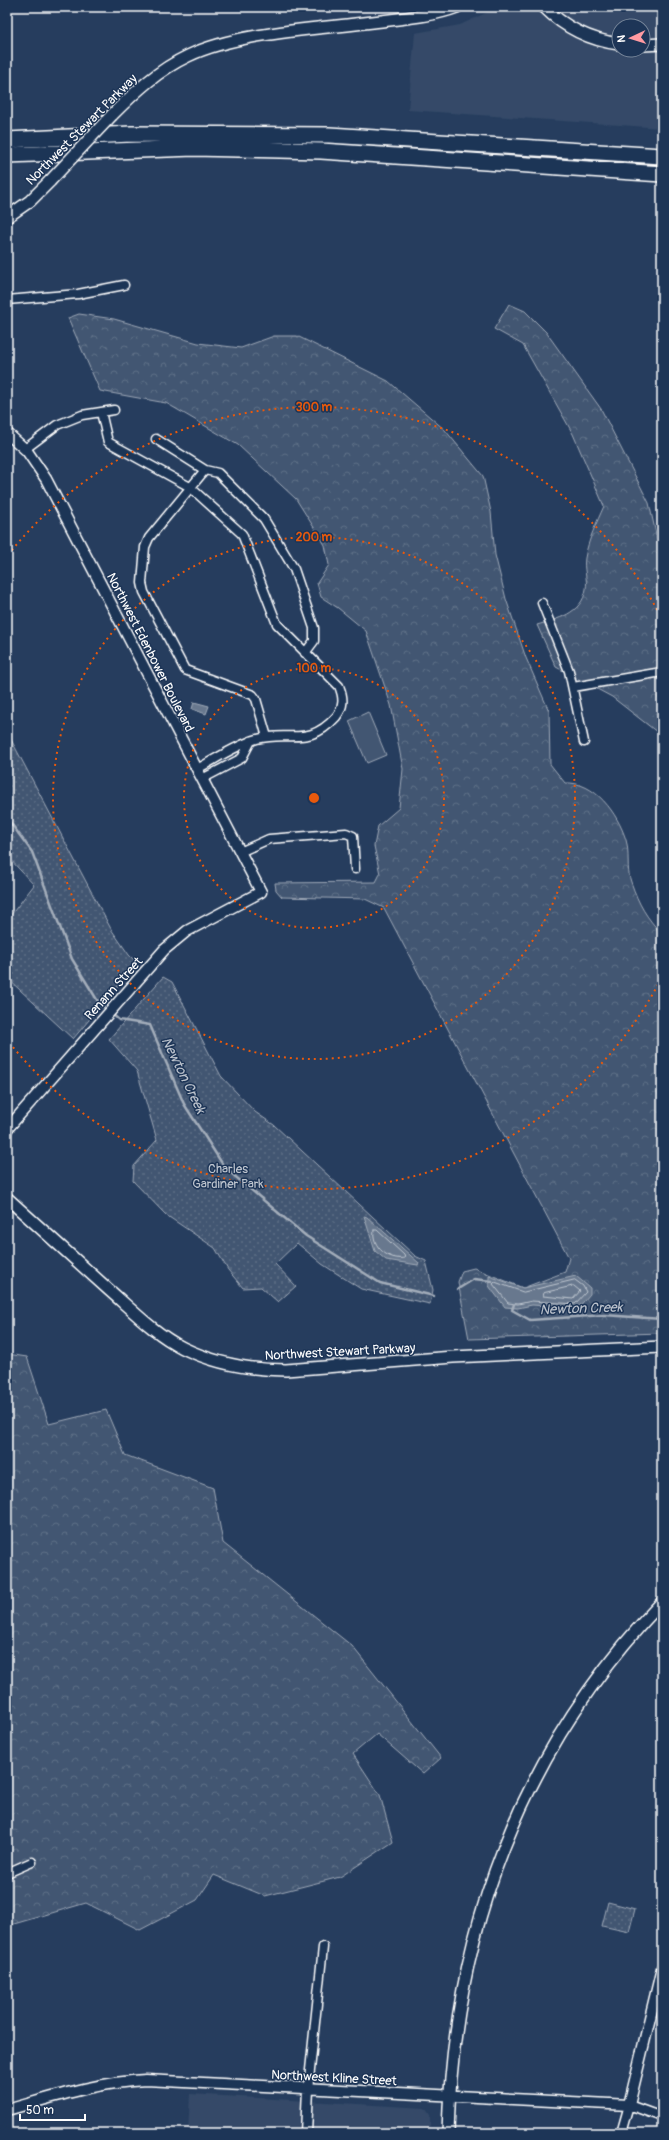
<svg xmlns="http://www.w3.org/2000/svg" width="669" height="2140" viewBox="0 0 669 2140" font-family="Pangolin,sans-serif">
<defs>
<pattern id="forest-crowns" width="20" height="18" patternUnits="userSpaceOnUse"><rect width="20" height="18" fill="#425672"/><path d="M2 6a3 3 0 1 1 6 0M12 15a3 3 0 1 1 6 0" fill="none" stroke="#5e6f87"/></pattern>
<pattern id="park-dots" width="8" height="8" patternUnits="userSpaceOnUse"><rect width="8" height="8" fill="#425672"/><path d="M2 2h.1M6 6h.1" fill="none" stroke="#5e6f87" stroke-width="1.8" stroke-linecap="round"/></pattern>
</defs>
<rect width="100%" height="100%" fill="#263d5e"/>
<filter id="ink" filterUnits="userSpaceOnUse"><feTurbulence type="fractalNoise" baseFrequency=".025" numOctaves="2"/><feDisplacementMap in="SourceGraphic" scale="8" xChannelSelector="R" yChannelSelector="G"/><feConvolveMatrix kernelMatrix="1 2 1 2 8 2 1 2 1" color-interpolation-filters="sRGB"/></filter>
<g filter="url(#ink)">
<path fill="#344a68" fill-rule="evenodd" d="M499 7H662V128L408 110 415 33 460 25ZM619 26H643V50H619Z
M190 2094 425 2108 430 2115V2133H188Z"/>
<path fill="url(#forest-crowns)" stroke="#a0aab8" d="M509 304 525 311 546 332 601 409 649 503 662 561V736L612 697 556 667 537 625C557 619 582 614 586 589 588 580 583 568 585 558 588 540 597 522 604 506L573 434 523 345 494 329Z
M79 314 114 319 198 343 241 348 274 336H297L388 381 445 430 483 476 491 512 495 555 506 599 526 658 549 711 550 764 565 783C595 781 618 814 626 840 630 853 626 869 631 882 639 905 646 917 662 934V1333L469 1339 458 1282 462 1271 474 1268 523 1288 565 1272 569 1258 384 908 365 899 282 897 276 890 275 883 376 882 380 874 374 846 378 826 399 808 403 769 391 705 366 631 338 608 321 597 317 583 329 565 325 545 296 499 238 445 166 403 100 391 68 318Z
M7 1354 27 1357 49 1424 106 1410 125 1455 213 1488 223 1543 352 1646 441 1758 423 1774 377 1734 353 1754 380 1795 393 1842 340 1877 265 1896 214 1875 197 1900 140 1930 86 1903 7 1926Z"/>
<path fill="url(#park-dots)" stroke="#a0aab8" d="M7 732 111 929 129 955 137 963 73 1039 7 978V920L34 885 7 856Z
M163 977 172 982 221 1076 255 1112 274 1125 415 1256 426 1261 433 1290 430 1304 361 1289 322 1264 297 1243 275 1264 296 1286 278 1302 261 1287 243 1288 228 1270 215 1248 166 1215 133 1181 134 1166 157 1140 137 1071 109 1039Z
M608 1902 635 1909 629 1932 602 1926Z"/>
<path fill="#425672" stroke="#a0aab8" d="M368 712 386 755 367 763 349 721Z"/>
<path fill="#67788e" stroke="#a4aebb" d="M194 702 209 706 206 714 192 709Z
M364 1216 367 1217 419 1263 418 1265 386 1260 375 1251Z
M489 1276 523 1288 576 1276 590 1288V1294L578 1308 532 1305 518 1308 505 1307 489 1286Z"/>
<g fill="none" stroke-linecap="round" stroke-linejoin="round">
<path stroke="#c2c9d2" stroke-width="1" d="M374 1230H377L404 1255 405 1258C389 1261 371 1247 374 1230Z
M575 1280 583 1286 586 1292 575 1304 532 1301 518 1304 508 1303 493 1284 495 1282 523 1292Z
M574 1286 580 1291 573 1299 543 1296 544 1293Z"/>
<path stroke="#a4aebb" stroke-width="2.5" d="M7 815 10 822 32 852 72 959 99 1003 108 1011
M112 1014 119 1020 150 1025 184 1104 225 1168 306 1236 380 1283 434 1296
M458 1289 474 1279 492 1281
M514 1304 512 1310 530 1320 604 1315 662 1319"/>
<defs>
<path id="minor" d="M7 300 78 294 124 285
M101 412 108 442 190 487 242 534 277 624 339 686C344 698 344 707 336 717 308 748 290 730 257 739 236 745 216 759 197 769
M156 439 205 470 218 473 264 519 294 569 314 628V641L305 653
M25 449 57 425 82 415 114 410
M205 470 149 538 145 547 142 583 144 592 185 670 253 695 256 699 267 737
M542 603 569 671 584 742
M573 687 662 672
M202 779 242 758 251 741
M240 852 269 839 346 833 353 836 355 869
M7 1873 32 1862
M308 2089 323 1947
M621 2133 629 2105 662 2117"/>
<path id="tertiary" d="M7 433 27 451 46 479 261 892 187 931 164 950 7 1129
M7 2110C53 2097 98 2082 146 2080L629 2105 662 1968
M306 2133 308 2089"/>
<path id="secondary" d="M544 7C565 28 589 40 619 44
M643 45 662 44
M112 115C135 92 158 70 188 56 238 32 318 29 373 22 402 18 430 17 457 7
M7 217 30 201 50 181
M7 1198C41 1229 75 1259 109 1290 132 1310 155 1334 183 1348 216 1364 250 1370 286 1370L453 1357 662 1347
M448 2133C453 1932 521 1749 662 1602"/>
<path id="motorway" d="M7 140 131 134 329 135 662 156
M7 155 194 148 321 151 662 174"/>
</defs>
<use href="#minor" stroke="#fff" stroke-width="11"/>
<use href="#tertiary" stroke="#fff" stroke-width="13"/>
<use href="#secondary" stroke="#fff" stroke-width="14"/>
<use href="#motorway" stroke="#fff" stroke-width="18"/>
<use href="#minor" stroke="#1d3557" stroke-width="8"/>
<use href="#tertiary" stroke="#1d3557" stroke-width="10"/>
<use href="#secondary" stroke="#1d3557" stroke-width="11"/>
<use href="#motorway" stroke="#1d3557" stroke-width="15"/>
<defs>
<path id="secondary-bridge" d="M50 181 112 115"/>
</defs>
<use href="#secondary-bridge" stroke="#fff" stroke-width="14" stroke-linecap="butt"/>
<use href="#secondary-bridge" stroke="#1d3557" stroke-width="11"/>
</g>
</g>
<g fill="none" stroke="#e8590c" stroke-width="2" stroke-dasharray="2 4">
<circle cx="314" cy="798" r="130"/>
<circle cx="314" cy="798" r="261"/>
<path d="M661 979A391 391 0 0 1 8 1041M8 555A391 391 0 0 1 661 617"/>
</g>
<g text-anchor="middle" stroke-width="3" stroke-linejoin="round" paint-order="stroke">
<g font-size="13" fill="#fff" stroke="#1d3557">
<text transform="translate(81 129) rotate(-45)" y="5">Northwest Stewart Parkway</text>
<text transform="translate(151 652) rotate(63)" y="5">Northwest Edenbower Boulevard</text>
<text transform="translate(113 988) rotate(-48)" y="5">Renann Street</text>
<text transform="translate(340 1351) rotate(-3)" y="5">Northwest Stewart Parkway</text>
<text transform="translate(334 2077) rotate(3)" y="5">Northwest Kline Street</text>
</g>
<g font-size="13" fill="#bdc4ce" stroke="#1d3557">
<text x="228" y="1173">Charles<tspan x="228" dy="15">Gardiner Park</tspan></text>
</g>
<g font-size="14" font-style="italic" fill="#bbc2cc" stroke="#1d3557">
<text transform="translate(184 1075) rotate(64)" y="5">Newton Creek</text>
<text transform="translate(581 1308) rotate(-2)" y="5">Newton Creek</text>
</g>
</g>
<circle cx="314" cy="798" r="6" fill="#e8590c" stroke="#1d3557" stroke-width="2"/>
<g font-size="12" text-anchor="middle" font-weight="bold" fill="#e8590c" stroke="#1d3557" stroke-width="3" stroke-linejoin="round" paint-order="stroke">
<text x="314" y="411">300 m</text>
<text x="314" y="541">200 m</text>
<text x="314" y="672">100 m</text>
</g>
<rect width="669" height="2140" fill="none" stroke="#1d3557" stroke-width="24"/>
<rect x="12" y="12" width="645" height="2116" fill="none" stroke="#fff" stroke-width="1.5" filter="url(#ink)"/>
<g transform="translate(631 38) rotate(266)"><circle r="19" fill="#1d3557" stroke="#77869a"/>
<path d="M0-3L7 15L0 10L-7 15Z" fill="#ff9aa2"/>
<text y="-6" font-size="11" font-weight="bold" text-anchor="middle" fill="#ffffff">N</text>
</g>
<path d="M20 2114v6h65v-6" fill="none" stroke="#ffffff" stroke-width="2"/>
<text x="26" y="2114" font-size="12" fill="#ffffff" stroke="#1d3557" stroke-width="3" paint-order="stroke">50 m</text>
</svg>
